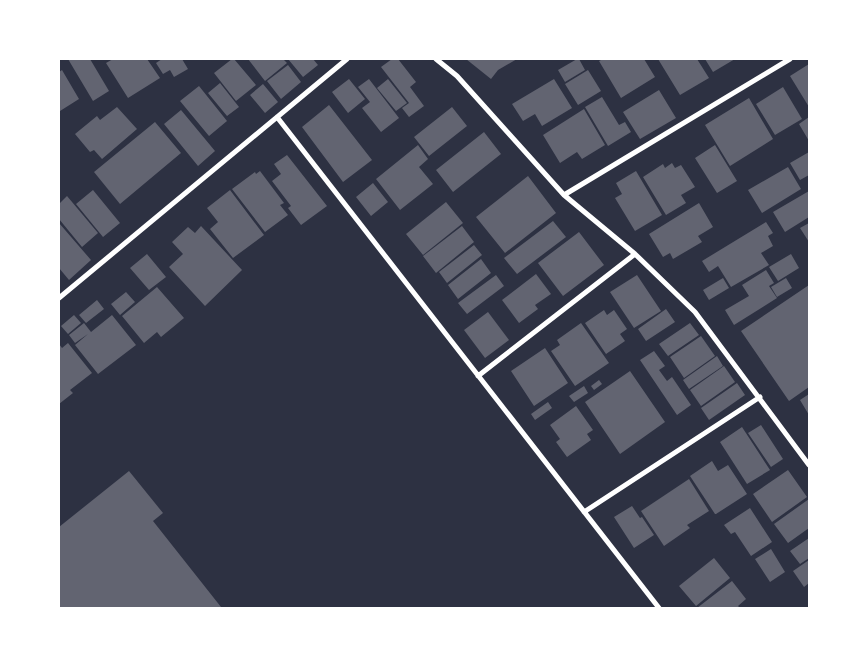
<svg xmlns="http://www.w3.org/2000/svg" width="868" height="667" viewBox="0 0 868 667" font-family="'Work Sans',sans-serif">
<rect width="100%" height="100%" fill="#2d3142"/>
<path fill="#626471" d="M68 59H90L109 91 93 101Z
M113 59H147L160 78 128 98 106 63Z
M162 59H182L188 69 174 77 170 70 163 74 156 63Z
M232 59H234L256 85 236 101 214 73Z
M248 59H283L287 63 265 81Z
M288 59H313L318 65 303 77Z
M392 59H398L416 82 410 87 424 106 409 117 402 108 409 103 381 67Z
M466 59H517L498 70 491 79Z
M577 59H579L585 70 565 82 558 70Z
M603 59H644L655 77 621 98 599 61Z
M658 59H697L709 78 680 95Z
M705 59H735L713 72Z
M809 64V107L790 76Z
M288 65 301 82 281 99 267 81Z
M62 70 79 99 60 111 59 72Z
M588 70 601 91 578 105 565 84Z
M349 79 365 99 348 113 332 92Z
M369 79 399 118 381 132 362 108 370 102 358 87Z
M388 79 407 103 396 111 377 88Z
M554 79 572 108 542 126 535 114 523 121 512 104Z
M220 83 239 107 227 116 208 93Z
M263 84 278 102 265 113 250 95Z
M199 86 227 121 209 136 180 101Z
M783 87 802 119 775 135 756 104Z
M659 90 676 118 640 139 623 112Z
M602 97 619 125 625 122 631 132 608 146 585 107Z
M749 98 773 139 730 166 705 125Z
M329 105 372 160 343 182 302 127Z
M117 107 137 129 102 159 94 150 90 152 75 134 97 116 100 120Z
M452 107 467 126 429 156 414 137Z
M584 109 605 145 582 159 577 152 560 163 543 135Z
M181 110 215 151 198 166 164 124Z
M809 117V141L799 124Z
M155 122 181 153 120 204 94 172Z
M484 132 501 154 453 192 436 170Z
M418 145 428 159 419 167 433 184 400 210 376 179Z
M715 145 737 181 717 193 695 158Z
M809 152V175L800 180 790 163Z
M287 155 327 206 301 225 288 208 291 206 272 181 281 174 274 164Z
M672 163 675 168 681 165 695 187 681 195 686 203 666 215 643 177 663 164 665 168Z
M788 167 801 189 762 213 748 190Z
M260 171 284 203 280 205 288 215 265 232 232 189 255 172 256 174Z
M636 171 662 215 635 231 615 198 622 194 616 183Z
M528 176 556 213 505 253 476 217Z
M373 183 388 202 371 216 356 197Z
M93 190 120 223 103 237 76 204Z
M230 190 264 235 233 258 210 229 218 222 207 208Z
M809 191V217L785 232 773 212Z
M67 196 98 233 82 247 59 219V204Z
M446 202 463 223 423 255 406 234Z
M699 203 713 227 698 236 702 242 673 259 670 253 663 257 649 234Z
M553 221 566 237 517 274 504 258Z
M766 222 773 233 768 236 773 246 761 253 769 265 731 287 718 266 709 272 702 261Z
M59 223 91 260 69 280 59 268Z
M809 223V242L800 228Z
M201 226 242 270 205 306 169 267 183 254 172 242 188 227 195 233Z
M462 226 474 242 436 273 423 256Z
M579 232 604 265 563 296 538 263Z
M474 245 482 255 447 283 439 272Z
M147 254 166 277 149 290 130 268Z
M791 254 799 268 778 281 769 267Z
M481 259 491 273 458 299 448 285Z
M766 270 774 283 769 286 777 298 734 325 725 310 749 296 742 285Z
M536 274 551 294 535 305 538 309 519 323 502 300Z
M496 275 504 286 467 314 458 303Z
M637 275 661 311 634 328 610 292Z
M723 278 729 288 709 300 703 290Z
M786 278 792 288 777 297 771 287Z
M809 285V387L789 401 741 331Z
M157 287 184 318 161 337 157 332 144 343 122 316Z
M126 292 135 302 120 315 111 304Z
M97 300 104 309 86 323 79 315Z
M666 309 675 322 646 341 638 329Z
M604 310 607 315 614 310 627 329 620 334 625 341 606 354 585 323Z
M488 312 509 340 485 358 464 330Z
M74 315 81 323 68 334 61 326Z
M112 315 136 345 98 374 75 345 88 334 75 343 69 335 84 323 91 332Z
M581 323 609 363 575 386 551 351 560 345 557 340Z
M690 323 699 335 668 356 659 344Z
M701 336 715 356 684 378 670 357Z
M68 343 92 373 70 390 73 393 59 404V344L62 348Z
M545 348 568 383 534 406 511 371Z
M654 351 665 366 659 370 667 381 672 377 691 405 677 415 640 360Z
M717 356 723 366 689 389 683 380Z
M724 366 735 382 701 406 690 390Z
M630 371 665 422 620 454 585 402Z
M599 380 602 384 594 390 591 386Z
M737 383 745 395 709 420 701 408Z
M584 386 588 393 574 402 569 396Z
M809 394V415L800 400Z
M548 402 552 408 535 420 531 414Z
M576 406 593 430 587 434 591 440 567 457 556 442 560 439 550 425Z
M761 425 783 459 771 467 748 433Z
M742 427 770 470 747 484 720 442Z
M712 461 718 471 728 465 747 494 716 514H715L690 476Z
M788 470 807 497 772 522 753 494Z
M129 471 163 513 153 521 221 607 219 608H59V527Z
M689 479 709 511 687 525 690 528 664 546 641 511Z
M809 499V528L788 543 774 524Z
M632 506 640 518 642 517 654 535 634 548 614 517Z
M750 508 772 542 751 556 735 532 731 534 724 525Z
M809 538V558L800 564 790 551Z
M771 549 785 572 770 582 755 559Z
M714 558 730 578 696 606 679 586Z
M809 560V583L804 587 793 571Z
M732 581 746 599 738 606 740 608H697Z"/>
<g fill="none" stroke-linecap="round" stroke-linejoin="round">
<path stroke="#fff" stroke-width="5" d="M436 59 457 76 564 195 635 254 695 312 809 465
M277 117 659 608
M564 195 790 59
M59 298 347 59
M478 376 635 254
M584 512 760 397"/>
</g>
<rect width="868" height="667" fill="none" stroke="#ffffff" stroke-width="120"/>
</svg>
